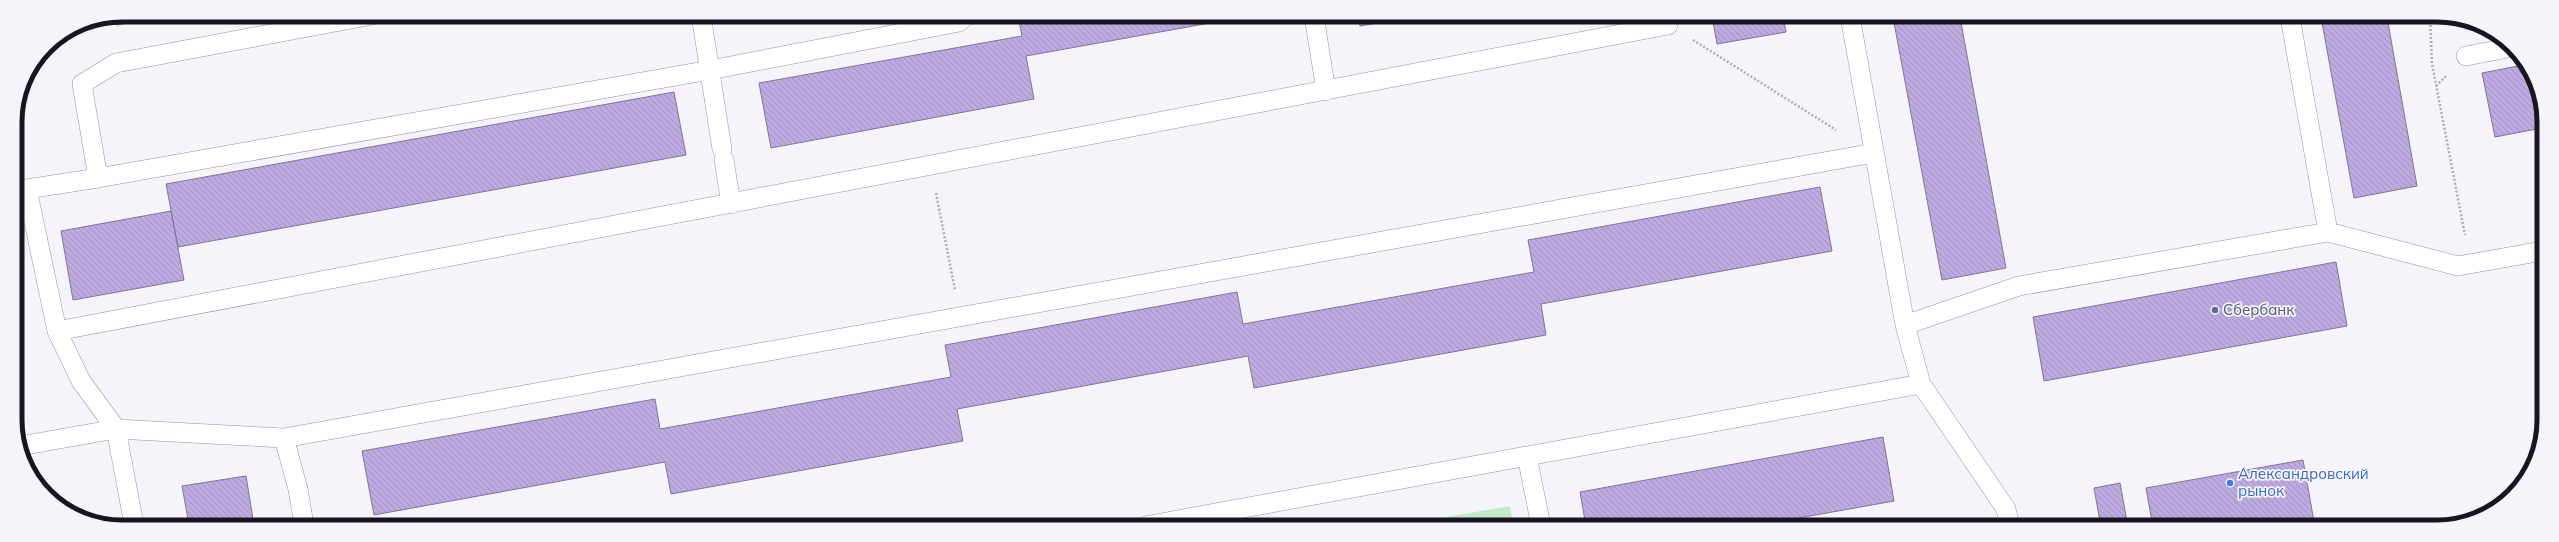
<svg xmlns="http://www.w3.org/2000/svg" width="2559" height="542" viewBox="0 0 2559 542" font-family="Mulish,sans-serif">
<defs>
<pattern id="building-back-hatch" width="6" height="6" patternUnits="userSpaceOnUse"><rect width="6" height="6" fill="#bcaae0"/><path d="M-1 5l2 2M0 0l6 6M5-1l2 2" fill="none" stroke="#a191c0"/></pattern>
</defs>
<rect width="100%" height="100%" fill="#f6f4fa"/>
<path fill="#c0eccc" d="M1510 506 1513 526H1394Z"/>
<path fill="url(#building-back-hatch)" stroke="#7f7692" d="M122 15H173L117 25 116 16Z
M1018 16H1249L1026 56 1034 99 771 148 759 83 1022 36Z
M1359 16H1417L1360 26Z
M1712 16H1783L1786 32 1717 44Z
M1893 17H1960L2006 268 1942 280Z
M2321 17H2387L2417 186 2354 198Z
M2523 65 2542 101V128L2495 137 2482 73Z
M674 92 686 155 178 247 166 184Z
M1820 187 1832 251 1541 304 1546 335 1254 388 1248 356 957 409 963 441 671 494 665 462 374 515 362 451 655 399 660 429 951 377 945 345 1237 292 1243 324 1534 272 1528 240Z
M171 211 184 280 73 300 61 231Z
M2336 262 2347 326 2044 381 2033 317Z
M1883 437 1894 501 1754 526H1586L1580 492Z
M2303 460 2315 527H2153L2146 488Z
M246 476 254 525H189L182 486Z
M2120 483 2128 527H2101L2094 488Z"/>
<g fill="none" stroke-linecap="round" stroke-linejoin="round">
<defs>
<path id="lane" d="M701 15 722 149
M1314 16 1326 91
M1850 16 1905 325 1921 384 2006 509 2010 526
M2290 17 2328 232
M2466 56 2513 47
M724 160 731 204
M98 178 710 70 959 22 966 16
M1905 325 2019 286 2328 232 2458 266 2542 251
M57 331 1668 25
M284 438 1874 153
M20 446 116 429 134 525
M1527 456 1541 526
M304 525 298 489 284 438 116 429 81 381 57 331 27 189 98 178 82 84 116 63 372 15
M1145 526 1921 384"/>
</defs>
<use href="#lane" stroke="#9990ad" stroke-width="20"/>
<path stroke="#b0adb5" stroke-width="2.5" stroke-dasharray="2 2" stroke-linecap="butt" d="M2430 17 2432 64 2465 235
M1693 40 1836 130
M2436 86 2446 76
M936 193 955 290"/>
<use href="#lane" stroke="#fff" stroke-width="19"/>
</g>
<circle fill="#5c6f8a" stroke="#f6f4fa" stroke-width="1.5" cx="2215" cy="310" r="4"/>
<circle fill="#3f7fe0" stroke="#f6f4fa" stroke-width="1.5" cx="2230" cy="483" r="4"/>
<g text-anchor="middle" stroke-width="3.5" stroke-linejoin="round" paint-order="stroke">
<g font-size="15" fill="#4e5e75" stroke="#f6f4fa" text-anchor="start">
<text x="2223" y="315">Сбербанк</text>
</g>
<g font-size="15" fill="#366cbe" stroke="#f6f4fa" text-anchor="start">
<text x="2238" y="479">Александровский<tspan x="2238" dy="17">рынок</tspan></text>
</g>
</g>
<path d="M0 0H2559V542H0ZM122 22H2437A100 100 0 0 1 2537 122V420A100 100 0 0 1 2437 520H122A100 100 0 0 1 22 420V122A100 100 0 0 1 122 22Z" fill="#f6f4fa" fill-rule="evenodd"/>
<path fill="none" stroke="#191520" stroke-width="5" d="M122 22H2437A100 100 0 0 1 2537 122V420A100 100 0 0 1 2437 520H122A100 100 0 0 1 22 420V122A100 100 0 0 1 122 22Z"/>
</svg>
